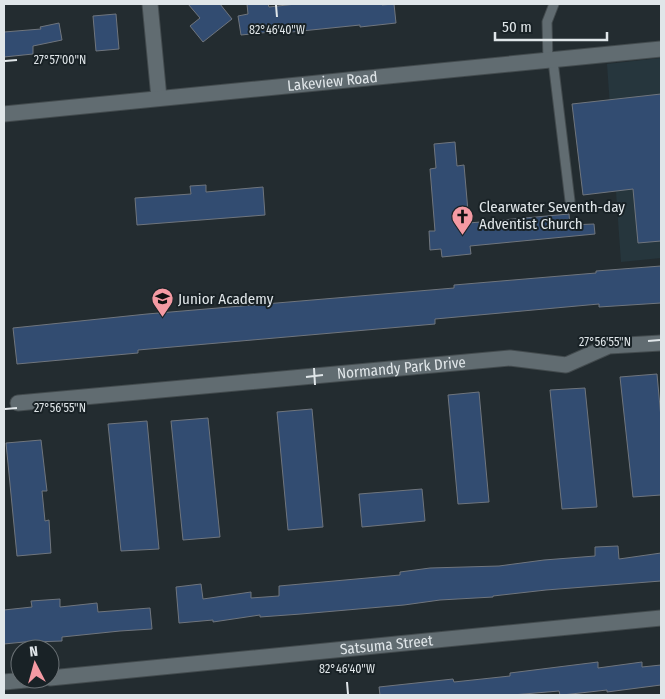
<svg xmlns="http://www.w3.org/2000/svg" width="665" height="699" viewBox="0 0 665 699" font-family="'Fira Sans Condensed',sans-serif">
<rect width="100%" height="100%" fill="#232c30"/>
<path fill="#26363d" d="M661 58V258L621 262 607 64Z"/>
<path fill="#324c71" stroke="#6f757d" d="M188 4H220L232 19 203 42 190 26 200 18Z
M247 4H268L269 7 296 4H382V5L394 4 396 23 360 27V25L282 33 281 31 241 35 238 16 248 14Z
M116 14 119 49 96 51 93 16Z
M59 23 62 40 33 46V54L4 57V32L41 29 40 27Z
M661 94V241L638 243 633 189 583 195 572 104Z
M455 142 457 166 464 165 469 223 569 214 570 225 594 224 595 234 470 246 471 254 442 257 441 249 430 250 429 231H435L430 169 436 168 434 144Z
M206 185V192L263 187 265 215 137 225 135 198 191 194 190 186Z
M661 266V303L599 307V304L435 319V324L138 350V353L17 364 13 328 147 314 454 288V285L596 273V271Z
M657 374 661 418V495L633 497 620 377Z
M585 388 597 507 562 509 550 390Z
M479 392 489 502 458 504 448 395Z
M312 409 323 527 288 530 277 412Z
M208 418 220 537 183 540 171 421Z
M147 421 159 549 121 551 108 424Z
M41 440 47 491H42L45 521 49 520 51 553 17 556 6 443Z
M422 489 425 521 362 527 359 494Z
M618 546 619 559 661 553V581L546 590 493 596V597L440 600 404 605 301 614 260 617V615L213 622V620L179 623 176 587 201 584 203 599 251 592V598L279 596V586L400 575V572L430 568 499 566 544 560 595 556V547Z
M60 599V607L97 603 98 612 150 608 152 629 120 631 62 637V641L34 642V641L4 644V610L32 607 31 601Z
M598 662V668L642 662V667L661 665V685L607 692V690L562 695H560L559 691 512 695H380L379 687 453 679 454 682 510 676V673Z"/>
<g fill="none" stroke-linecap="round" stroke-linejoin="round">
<defs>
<path id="lane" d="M548 61 547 22 554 4
M553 61 570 201"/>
<g id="street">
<path d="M150 4 159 98"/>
<path id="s1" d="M18 403 510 358 566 365 609 346 661 343"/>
<path id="s2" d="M50 678 661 618"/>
<path d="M4 682 37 679"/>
</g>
<g id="secondary">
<path id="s3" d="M4 114 661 49"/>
</g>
</defs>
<use href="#lane" stroke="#434b4e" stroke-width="11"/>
<use href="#street" stroke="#434b4e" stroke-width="17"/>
<use href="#secondary" stroke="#434b4e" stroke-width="17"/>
<use href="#lane" stroke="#616c71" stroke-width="9"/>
<use href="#street" stroke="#616c71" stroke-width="15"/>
<use href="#secondary" stroke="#616c71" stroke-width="15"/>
</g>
<path fill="none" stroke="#e0e6e9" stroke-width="2" d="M276 5 277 17M5 61 17 60M648 341 660 340M314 368 315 385M306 377 323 375M5 409 17 408M347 682 348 694"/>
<defs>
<symbol id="church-pin" viewBox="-11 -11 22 30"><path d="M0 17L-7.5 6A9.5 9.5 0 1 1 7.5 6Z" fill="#f49aa3" stroke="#192226"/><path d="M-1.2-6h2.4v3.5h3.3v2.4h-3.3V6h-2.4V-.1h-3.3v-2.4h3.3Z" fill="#111"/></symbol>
<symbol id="school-pin" viewBox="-11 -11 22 30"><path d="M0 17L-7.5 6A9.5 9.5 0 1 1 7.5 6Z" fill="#f49aa3" stroke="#192226"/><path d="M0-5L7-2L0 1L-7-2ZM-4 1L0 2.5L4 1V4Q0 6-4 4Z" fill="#111"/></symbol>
</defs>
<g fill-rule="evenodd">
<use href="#church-pin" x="450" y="204" width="25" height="34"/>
<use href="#school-pin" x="150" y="286" width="25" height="34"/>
</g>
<g text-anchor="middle" stroke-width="4" stroke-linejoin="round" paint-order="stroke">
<g font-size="15" fill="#e0e6e9" stroke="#192226">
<text dy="5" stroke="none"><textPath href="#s3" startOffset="330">Lakeview Road</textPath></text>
<text dy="5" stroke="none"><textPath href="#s1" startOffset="385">Normandy Park Drive</textPath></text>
<text dy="5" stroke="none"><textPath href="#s2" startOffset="338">Satsuma Street</textPath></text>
</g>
<g font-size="15" fill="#e0e6e9" stroke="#192226" text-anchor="start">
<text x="479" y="212">Clearwater Seventh-day<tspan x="479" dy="17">Adventist Church</tspan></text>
<text x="178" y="304">Junior Academy</text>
</g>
</g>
<g font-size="12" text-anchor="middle" fill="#e0e6e9" stroke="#192226" stroke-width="4" stroke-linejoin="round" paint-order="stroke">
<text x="277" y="34">82°46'40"W</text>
<text x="60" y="64">27°57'00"N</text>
<text x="605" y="346">27°56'55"N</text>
<text x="60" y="412">27°56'55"N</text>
<text x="347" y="673">82°46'40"W</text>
</g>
<rect width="665" height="699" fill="none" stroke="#e0e6e9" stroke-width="10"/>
<g transform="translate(35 664) rotate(354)"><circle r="24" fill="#192226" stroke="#697074"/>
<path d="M0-4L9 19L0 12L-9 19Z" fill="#f49aa3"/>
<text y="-8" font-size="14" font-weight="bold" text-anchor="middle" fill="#e0e6e9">N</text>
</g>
<path d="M495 32v8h112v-8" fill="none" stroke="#e0e6e9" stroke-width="2.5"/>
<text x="502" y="32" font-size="15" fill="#e0e6e9" stroke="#192226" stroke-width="4" paint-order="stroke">50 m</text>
</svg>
